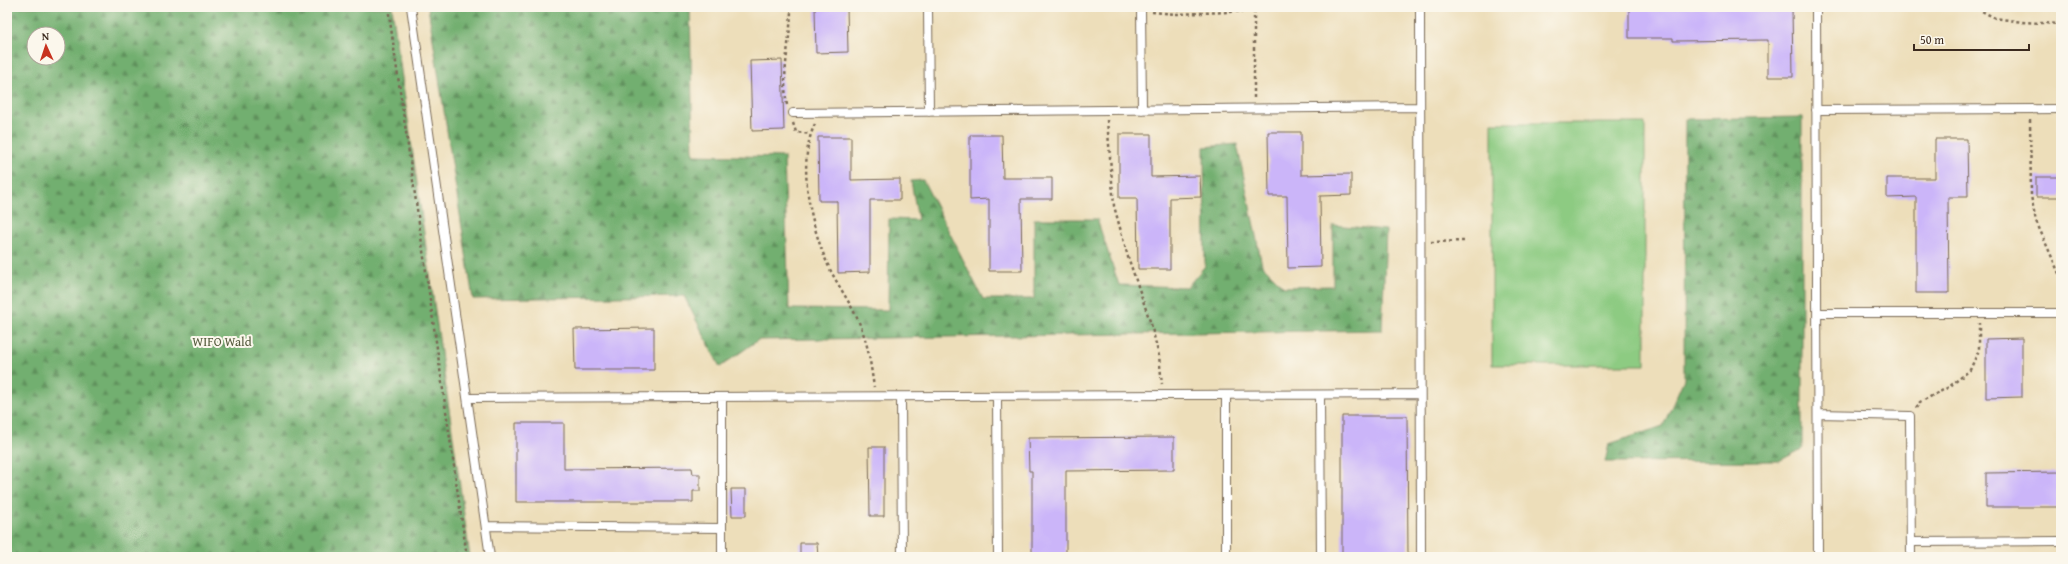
<svg xmlns="http://www.w3.org/2000/svg" width="2068" height="564" viewBox="0 0 2068 564" font-family="'Gentium Book Plus',serif">
<defs>
<pattern id="forest-firs" width="22" height="20" patternUnits="userSpaceOnUse"><rect width="22" height="20" fill="#72af70"/><path d="M5 1l3.5 6h-7zM16 11l3.5 6h-7z" fill="#5f8f5b"/></pattern>
</defs>
<rect width="100%" height="100%" fill="#fbf7ec"/>
<filter id="ink" filterUnits="userSpaceOnUse"><feTurbulence type="fractalNoise" baseFrequency=".025" numOctaves="2"/><feDisplacementMap in="SourceGraphic" scale="8" xChannelSelector="R" yChannelSelector="G"/><feConvolveMatrix kernelMatrix="1 2 1 2 8 2 1 2 1" color-interpolation-filters="sRGB"/></filter>
<filter id="wash" filterUnits="userSpaceOnUse"><feTurbulence type="fractalNoise" baseFrequency=".012" numOctaves="4" result="noise"/><feDisplacementMap in="SourceGraphic" scale="16" xChannelSelector="R" yChannelSelector="G"/><feGaussianBlur stdDeviation="0.9" result="paint"/><feColorMatrix in="noise" values="0 0 0 0 0 0 0 0 0 0 0 0 0 0 0 0 0 1.4 0 .05"/><feComposite in="paint" operator="in"/></filter>
<g filter="url(#wash)">
<rect width="100%" height="100%" fill="#eddeba"/>
<path fill="url(#forest-firs)" stroke="#566c47" fill-rule="evenodd" d="M7 7H392L470 557H7ZM34 34H58V58H34Z
M428 7H690L693 155 784 157 789 309 888 310 889 219 918 220 911 181 923 180 983 299H1034V219H1097L1119 285 1187 287 1205 266 1204 147 1237 144 1262 265 1284 287 1333 286V225L1386 230 1382 330 758 340 720 367 684 296 473 299Z
M1802 117V449L1779 461 1605 462 1609 444 1663 426 1684 379 1685 119Z"/>
<path fill="#8dcb82" stroke="#647a50" d="M1492 123H1645V365H1492Z"/>
<g id="blocks">
<path fill="#cbb5f9" d="M815 7H847L848 52 816 53Z
M1629 7H1792L1793 77H1768V40L1673 41V38H1629Z
M782 60 784 130 752 131 750 61Z
M1268 132H1301V175L1351 174V195L1320 196 1321 267 1288 268 1287 196H1269Z
M1119 134H1151V177L1200 176 1201 197 1170 198V269H1138L1137 198H1119Z
M970 135H1002L1003 178H1052V199H1021L1022 271H989V199L970 200Z
M818 137H851V180L900 179V200H870V272L838 273 837 201H819Z
M1935 139H1967L1968 197H1948L1949 293H1916V197L1887 198V178H1935Z
M2036 177H2061V197H2036Z
M654 328V370H575L574 329Z
M2022 338V397L1986 398V339Z
M1342 416H1407L1408 557H1342Z
M516 423H564V469L692 468 693 474H700V491H693V502H516Z
M1174 437V470L1066 471V557H1032V471H1029L1028 438Z
M869 447H884V516H870Z
M2061 472V507H1986V473Z
M731 489H746V516H732Z
M800 543H817L818 557H800Z"/>
</g>
</g>
<g filter="url(#ink)">
<use href="#blocks" fill-opacity="0" stroke="#796955" stroke-width="1"/>
<g fill="none" stroke-linecap="round" stroke-linejoin="round">
<defs>
<path id="service" d="M411 7 490 557
M928 7 929 112
M1141 7 1142 110
M1420 7 1421 557
M1816 7 1818 557
M1816 110 2061 109
M793 113 1420 107
M1818 313H2061
M1226 395V557
M1320 395 1321 557
M997 396 998 557
M722 397V557
M901 397 902 557
M468 398 1420 394
M1818 414 1910 416 1911 557
M486 526 722 528
M1911 542 2061 541"/>
</defs>
<use href="#service" stroke="#796955" stroke-width="10"/>
<path stroke="#796955" stroke-width="2.5" stroke-dasharray="3 3" stroke-linecap="butt" d="M388 7 467 557
M1833 7 1976 8 1995 18 2022 22 2061 24
M1152 12 1176 14 1254 11 1264 8 1307 7
M1254 98V7
M787 105C781 73 791 39 791 7
M1107 120 1114 206 1128 257 1151 324 1159 356 1162 384
M2030 120 2031 196 2036 221 2061 278
M793 123 796 132 810 134
M815 124C796 163 811 227 828 265 838 287 854 307 862 330 869 348 871 368 874 387
M1431 242 1464 241
M1916 408 1920 402 1949 387 1970 370 1979 350V323"/>
<use href="#service" stroke="#fff" stroke-width="8"/>
</g>
</g>
<g text-anchor="middle" stroke-width="4" stroke-linejoin="round" paint-order="stroke">
<g font-size="13" fill="#545a3c" stroke="#fbf7ec">
<text x="222" y="346">WIFO Wald</text>
</g>
</g>
<rect width="2068" height="564" fill="none" stroke="#fbf7ec" stroke-width="24"/>
<g transform="translate(46 46) rotate(357)"><circle r="19" fill="#fbf7ec" stroke="#aea59a"/>
<path d="M0-3L7 15L0 10L-7 15Z" fill="#c8321e"/>
<text y="-6" font-size="11" font-weight="bold" text-anchor="middle" fill="#3b2a1e">N</text>
</g>
<path d="M1914 44v6h115v-6" fill="none" stroke="#3b2a1e" stroke-width="2"/>
<text x="1920" y="44" font-size="12" fill="#3b2a1e" stroke="#fbf7ec" stroke-width="3" paint-order="stroke">50 m</text>
</svg>
